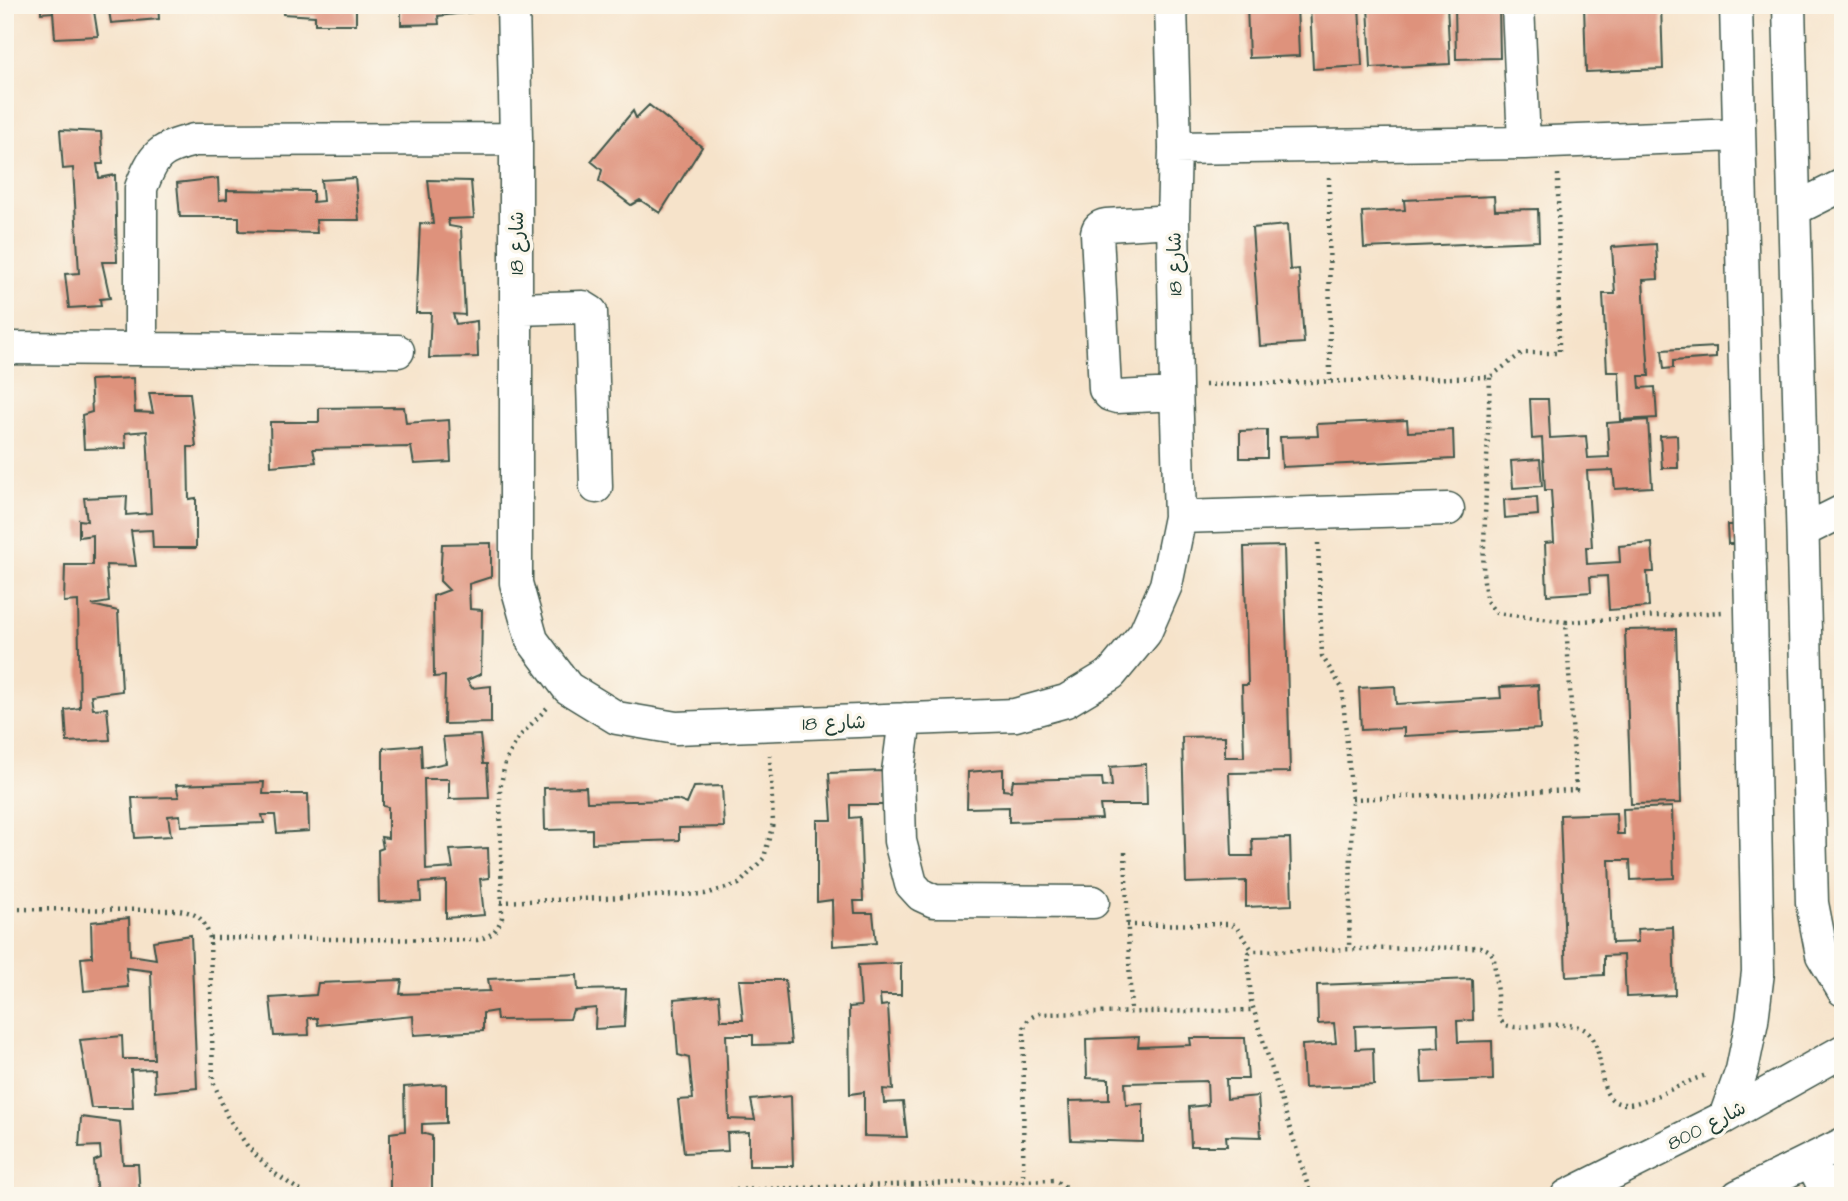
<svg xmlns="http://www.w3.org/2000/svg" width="1848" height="1201" viewBox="0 0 1848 1201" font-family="'Architects Daughter','Playpen Sans Arabic',sans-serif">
<rect width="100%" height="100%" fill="#fbf7ec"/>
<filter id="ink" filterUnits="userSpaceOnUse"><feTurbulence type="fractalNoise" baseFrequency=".0143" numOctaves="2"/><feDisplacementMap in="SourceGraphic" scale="14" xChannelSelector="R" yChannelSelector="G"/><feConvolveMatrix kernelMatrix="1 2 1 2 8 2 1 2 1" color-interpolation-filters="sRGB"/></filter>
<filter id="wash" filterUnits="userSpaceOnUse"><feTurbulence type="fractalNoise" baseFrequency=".00686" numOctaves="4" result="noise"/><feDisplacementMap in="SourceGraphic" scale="28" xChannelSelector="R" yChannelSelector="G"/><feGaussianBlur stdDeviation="1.57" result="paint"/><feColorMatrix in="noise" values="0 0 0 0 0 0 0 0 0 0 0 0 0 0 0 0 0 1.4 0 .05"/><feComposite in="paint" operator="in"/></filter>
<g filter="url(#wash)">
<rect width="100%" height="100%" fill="#f6e3ca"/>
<g id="blocks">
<path fill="#de927b" d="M41 5H93L98 36 55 38 53 12 41 13Z
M108 5H158L159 19 111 23Z
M283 5H356V24H315V16L283 14Z
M401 5H473V12L438 16 439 24 401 25Z
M1247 5H1297L1299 56 1249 58Z
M1310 5H1359L1362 66 1313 69Z
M1368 5H1447L1450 64 1371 68Z
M1455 5H1499L1500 58 1456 59Z
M1584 5H1661L1663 69 1586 72Z
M649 105 702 147 660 213 640 200 631 205 599 181 602 170 591 161 633 111 636 118Z
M60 130 101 132 103 164H97L99 178 115 175 117 262H102L110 298 100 299 101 306 69 308 65 274 79 273 73 168 63 169Z
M218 178 219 200 227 199V190L313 191V202L323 201 321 180 355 178 359 220H316L317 233 239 231V217H180L177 183Z
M428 180 471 181 474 218 448 219 449 226 461 228 465 315 453 314 456 324 477 321 478 357 429 358 431 313H416L420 223 433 224Z
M1494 196 1495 210 1538 209 1539 241 1364 248 1362 212 1405 210 1404 200Z
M1287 225 1290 270 1299 269 1304 343 1260 346 1252 228Z
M1656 244 1658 279 1643 280 1649 376H1639L1640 388 1655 387 1657 418 1621 420 1619 372H1607L1603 294H1615L1612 247Z
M1716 347V358L1673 361V368L1664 369 1662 350Z
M133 378 135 412 153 413 149 393H190L196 447H188L189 499 196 498V548H153L152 530 131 531 136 566 106 565 109 602 92 605 118 611 122 691 91 695 93 709 107 708 110 740 67 742 65 710 80 708 78 601 64 602 65 565H93V535L79 537V520L87 521 84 498 127 496 126 515 151 513 147 431 125 433 126 448 84 449 82 415 92 412 90 380Z
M1530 399H1548L1550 438 1586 436 1588 458 1609 457 1607 423 1648 420 1652 487 1615 489 1613 470 1587 471 1592 547H1586L1587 564 1620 562 1619 546 1652 543 1654 572H1647L1649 607 1609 610 1607 576 1590 577 1591 592 1547 595 1545 543 1554 542 1551 490H1545L1542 438 1532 439Z
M404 407 406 423 449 420 451 462 414 464 411 447 313 449 316 462 271 466 270 422H319V408Z
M1407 420 1408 432 1453 430 1454 459 1282 467 1280 437 1318 436 1317 424Z
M1267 430V458H1240V431Z
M1677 435 1678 468H1662L1660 436Z
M1540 459 1542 486 1513 488 1511 461Z
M1537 497 1538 515 1505 518 1504 500Z
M1727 525H1738L1739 544H1728Z
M491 543V577L469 584 470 609 482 610 481 674 467 680 472 688 491 686V723L444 724 445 676 434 677 433 596 449 590 440 581 442 544Z
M1284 546 1290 772 1229 773 1232 856H1253L1252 839 1290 838 1292 905 1246 907V881L1186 883 1182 737 1225 736V757H1244L1242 685H1248L1244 547Z
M1676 629 1681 803 1631 804 1625 630Z
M1538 685 1540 729 1404 736V728L1361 730 1359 688 1395 686 1396 704 1501 698 1500 687Z
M480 735 483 764H487L489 798 449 799V779H424L426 870 453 868 450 850 488 848 489 878 480 879 484 915 446 918V881L420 883 421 901 379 902 378 850 383 848 381 837 388 838V807L383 806V748L421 745 422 768 446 763 443 737Z
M1146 764 1147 805H1100L1102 819 1009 822V807L967 808 968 772 1003 769V790L1011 791 1013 780 1102 778 1103 787 1112 786 1110 767Z
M883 771V805H850V818L860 817 863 901H854L855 913H873L876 943 833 946 832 900 817 902V820H832L829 773Z
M264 782 263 794H308L309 831 277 833 275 815H262L264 823 181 826 180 815 168 816 171 836 135 838 132 798 179 797 176 785Z
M722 786 724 827 679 828V840L592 843V829L545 830 544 788 586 787 587 802 677 800 687 804 694 787Z
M1672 807 1674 878 1631 880 1630 860H1609L1612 943 1638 942 1637 929 1673 927 1675 995 1626 997 1624 955 1604 956V975L1566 977 1560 815 1616 813 1617 834H1624L1623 809Z
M129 918 130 955 156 959 153 941 191 935 197 1088 155 1092 154 1069 131 1070 133 1108H91L80 1040 122 1036 123 1059H154L151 971 126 968 128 987 84 991 81 958 92 957 91 922Z
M901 963V995H880L881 1006 888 1005 893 1090 883 1089 884 1103 903 1102 907 1137 864 1136V1092L850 1094 849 1007 861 1006 858 965Z
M577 975 578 990 626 989 624 1027 595 1029 596 1008 573 1010 570 1019 497 1020 496 1011 483 1013V1031L414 1035 413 1016 318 1025 317 1018H308L309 1035 274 1036 270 998 316 995 318 983 402 980 400 994 490 991 488 979Z
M1472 979 1473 1020 1457 1021 1458 1042 1492 1041 1493 1080 1422 1083 1420 1049 1439 1048 1438 1023 1355 1026 1356 1049 1373 1048 1374 1085 1304 1088 1302 1045 1336 1043 1334 1023 1318 1024 1317 985Z
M739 980H785L791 1044 753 1045V1035H726L729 1119 755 1120 751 1100 791 1096 793 1166H749V1132L727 1133 728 1151 684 1153 678 1100 693 1099 689 1058 678 1055 674 999 719 995 721 1020H743Z
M1139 1037 1138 1047 1191 1045 1190 1038H1245L1248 1079H1226L1227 1099 1258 1096 1261 1137 1226 1136 1227 1146H1191L1189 1107 1208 1105 1207 1081 1125 1083 1126 1105 1143 1104V1142L1071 1140 1069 1101 1109 1100V1079L1087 1078 1086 1039Z
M446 1084V1123L422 1124V1133L432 1136V1196H390V1133L405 1131 404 1087Z
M81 1117 120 1122 123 1164H138L140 1196H97L94 1161 101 1158 100 1146 79 1147Z"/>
</g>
</g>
<g filter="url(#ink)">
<use href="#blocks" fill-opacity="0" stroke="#3f564a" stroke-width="2"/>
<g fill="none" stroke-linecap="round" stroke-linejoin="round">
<defs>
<path id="minor" d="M513 5 516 139V583L532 640 568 688 617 718 676 728 1015 715 1066 701 1111 674 1145 633 1166 585 1180 517 1176 386 1173 221 1175 148 1171 5
M1518 5 1524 143
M1789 5 1812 903 1822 955 1843 990
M1175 148 1524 143 1739 135
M1795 209 1843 185
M1173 221 1106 225C1100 226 1098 227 1097 233L1105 389 1110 395 1117 397 1176 394
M516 309 583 307 591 312 596 487
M5 348 398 351
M141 349V188C154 154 159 149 194 140L516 139
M1180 517 1448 509
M1803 531 1843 511
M905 719 898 772 900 841 911 884 921 895 934 901 1093 902
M1725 1117 1742 1070 1752 1021 1758 972 1751 610 1736 5
M1811 1160 1828 1196
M1567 1196 1725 1117 1843 1051
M1738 1196 1843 1144"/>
</defs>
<use href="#minor" stroke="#3f564a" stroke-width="35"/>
<path stroke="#3f564a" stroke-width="4.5" stroke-dasharray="2 5" stroke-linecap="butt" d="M1329 177 1330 381
M1205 385 1490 377 1522 353H1559L1558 171
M1318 543 1322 656 1342 688 1352 799 1349 949
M1566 622 1722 612
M1352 799 1576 790 1566 622 1496 613 1486 600 1483 572 1490 377
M1125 852 1131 1012
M501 902 705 894 739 884 764 858 773 823 770 755
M5 909 179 910C199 914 204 919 210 938L213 1081 227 1116 248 1147 274 1173 305 1194
M1127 925 1230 924 1237 928 1253 951
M210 938 477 940C492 936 497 931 502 917L500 790 505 763 518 738 547 708
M1023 1182 1024 1029C1026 1020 1030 1017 1039 1014L1254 1010
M688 1196 700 1191 1053 1180 1073 1191 1076 1196
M1311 1196 1251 1001 1248 958 1249 953 1253 951 1480 947C1488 949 1491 951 1494 958L1499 1019 1505 1025 1514 1027C1530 1027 1564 1022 1579 1027 1613 1038 1588 1103 1625 1104 1646 1105 1684 1081 1707 1075"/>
<use href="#minor" stroke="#fff" stroke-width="32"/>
</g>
</g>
<g text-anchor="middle" stroke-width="7" stroke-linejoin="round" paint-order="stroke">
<g font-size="19" fill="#1f3d34" stroke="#fbf7ec">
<text transform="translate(516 243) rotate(-90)" y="7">شارع 18</text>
<text transform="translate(1174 264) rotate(-91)" y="7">شارع 18</text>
<text transform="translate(834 722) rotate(-2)" y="7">شارع 18</text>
<text transform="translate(1706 1125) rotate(-27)" y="7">شارع 800</text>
</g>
</g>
<rect width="1848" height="1201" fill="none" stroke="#fbf7ec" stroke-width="28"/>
</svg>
